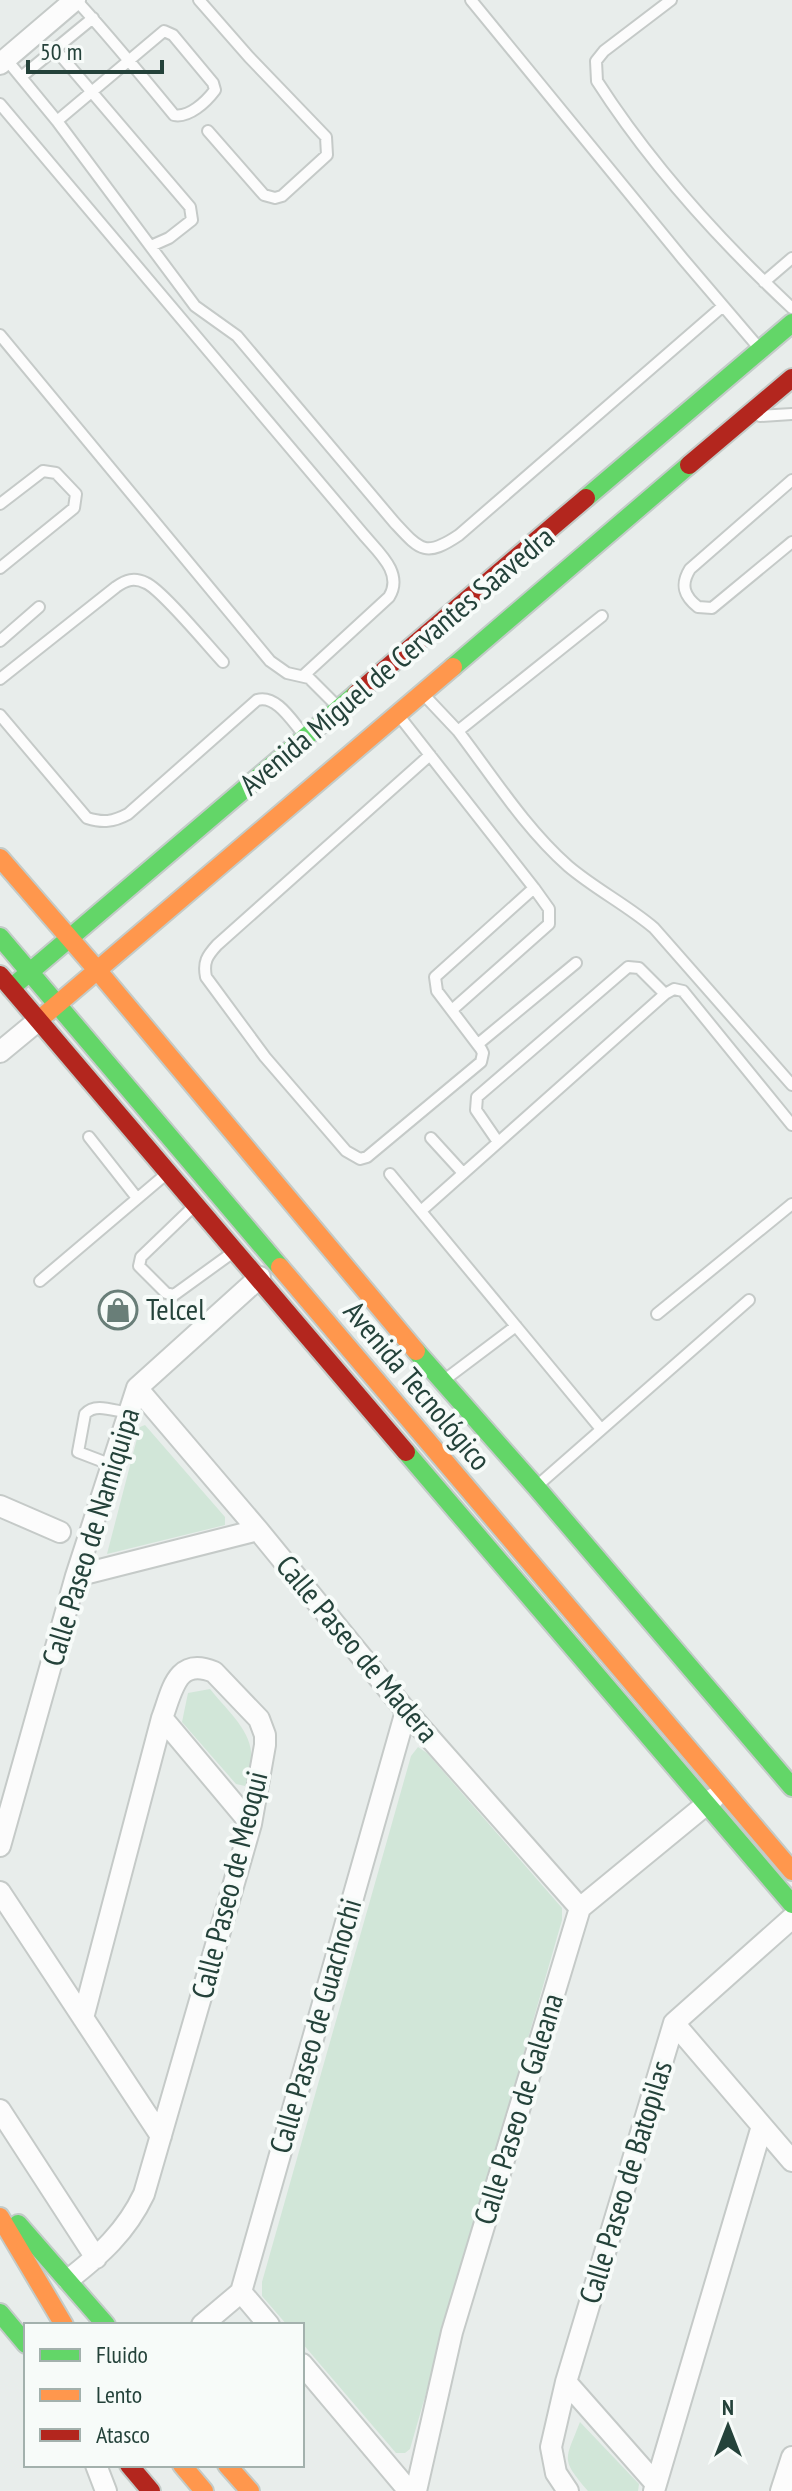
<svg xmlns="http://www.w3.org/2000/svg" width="792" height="2491" viewBox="0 0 792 2491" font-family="'PT Sans Narrow',sans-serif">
<rect width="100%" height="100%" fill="#e8edeb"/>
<path fill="#d1e6d8" d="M145 1425 225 1517V1525L107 1554 140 1427Z
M210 1689C236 1721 265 1741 245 1786L236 1784 182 1722 188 1693Z
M418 1747 427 1753 562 1908V1920L410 2449 405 2453H396L302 2343V2325H287L262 2296V2282L411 1756Z
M580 2422 639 2484 638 2491H588C560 2458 565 2461 580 2422Z"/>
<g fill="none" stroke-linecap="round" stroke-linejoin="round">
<defs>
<path id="lane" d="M199 0 249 57 326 137 327 155 282 196 275 198 264 195 208 131
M471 0 683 259 759 348
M671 0 604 51 596 61 597 81C651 165 720 241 792 308
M55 49 190 207 192 220 169 238 151 246
M6 59 57 121 195 306 237 336 394 522C420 550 425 558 459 535L723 306
M21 77 93 18
M0 104 363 534C378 552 404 573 389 597L303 676
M57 121 164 31 173 35 213 83 215 90C206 102 189 118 174 115 142 76 110 37 76 0
M764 282 792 258
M0 335 270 661 287 673 309 678 336 705
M760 416 792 414
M792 480 690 569C680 585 684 596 698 607L712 608 792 542
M0 504 43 471 56 473 76 494 74 508 0 568
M0 641 39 607
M0 679 116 587C126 580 134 577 146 583 162 590 208 646 223 662
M424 695 458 731 602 616
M0 715 87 818C103 823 113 822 128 814L257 700C277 694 293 723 305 736
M400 717 534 888 435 977 437 991 481 1049 483 1053 481 1062 367 1157 360 1159 346 1151 265 1057 206 977C203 962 207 956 217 945L430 755
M458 731C493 777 525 828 568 866 595 889 627 905 654 928L792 1085
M452 1010 549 924V909L534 888
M478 1044 576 963
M89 1137 137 1198
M431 1138 463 1173
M498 1142 476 1110 477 1097 628 967 639 968 665 994
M390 1174 601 1429
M193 1207 141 1257 139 1266 166 1293 174 1295 232 1253
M421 1211 665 994 674 989 683 991 792 1125
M40 1281 165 1175
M657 1314 792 1204
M447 1378 516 1326
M112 1465 78 1452 85 1414C95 1402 114 1411 129 1413
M538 1485 749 1300"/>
<path id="street" d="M0 64 75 0
M0 1052 40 1019
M137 1388 258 1530 406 1711 580 1908
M0 1506 60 1532
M76 1576 258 1530
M162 1718 251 1824
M0 1846 76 1576 137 1388 260 1277
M0 1892 161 2136
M674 2023 792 2161
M0 2110 96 2258
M68 2280C100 2255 126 2232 144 2194L251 1824 265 1745V1735L259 1719 214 1672C176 1656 172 1692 162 1718L83 2018
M241 2292 269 2325
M202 2325 241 2292 406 1711
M302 2364 409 2491
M566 2382 656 2484
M96 2465 106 2491
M416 2491 452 2332 580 1908 714 1798
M568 2491 556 2473 551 2447 566 2382 674 2023 792 1918
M654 2491 762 2126
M781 2491 792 2457"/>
<path id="fast" d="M586 498 792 323
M453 667 689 465
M0 937 280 1267
M11 988 356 694
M416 1351 536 1487 792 1787
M406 1452 792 1904
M18 2224 106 2325
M0 2313 26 2344"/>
<path id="slow" d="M0 858 98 971 416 1351
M40 1019 453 667
M280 1267 792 1871
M0 2217 64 2325
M182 2465 204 2491
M227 2465 250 2491"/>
<path id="jam" d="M689 465 792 378
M356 694 586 498
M0 975 406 1452
M129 2465 151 2491"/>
</defs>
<use href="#lane" stroke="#c5cac8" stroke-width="14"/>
<use href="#street" stroke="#c5cac8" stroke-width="24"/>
<use href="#fast" stroke="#c3cbc8" stroke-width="22"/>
<use href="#slow" stroke="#c3cbc8" stroke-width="22"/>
<use href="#jam" stroke="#c3cbc8" stroke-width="22"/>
<use href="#lane" stroke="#fcfcfc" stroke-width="10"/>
<use href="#street" stroke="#fcfcfc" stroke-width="20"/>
<use href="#fast" stroke="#63d668" stroke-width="18"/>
<use href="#slow" stroke="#ff974d" stroke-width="18"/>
<use href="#jam" stroke="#b3261e" stroke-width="18"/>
</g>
<defs>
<symbol id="shop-ring" viewBox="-11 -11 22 22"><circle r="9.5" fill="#f7fbf9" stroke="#697e78" stroke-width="1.5"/><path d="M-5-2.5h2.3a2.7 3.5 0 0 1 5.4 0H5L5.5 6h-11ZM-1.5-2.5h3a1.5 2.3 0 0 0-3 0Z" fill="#697e78"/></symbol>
</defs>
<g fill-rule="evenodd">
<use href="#shop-ring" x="96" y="1288" width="44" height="44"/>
</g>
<g text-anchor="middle" stroke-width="8" stroke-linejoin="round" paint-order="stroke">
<g font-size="30" fill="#24423a" stroke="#f7fbf9">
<text transform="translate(397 661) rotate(-40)" y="10">Avenida Miguel de Cervantes Saavedra</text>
<text transform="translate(417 1386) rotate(50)" y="10">Avenida Tecnológico</text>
<text transform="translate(91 1537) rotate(-73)" y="10">Calle Paseo de Namiquipa</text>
<text transform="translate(357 1649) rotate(50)" y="10">Calle Paseo de Madera</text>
<text transform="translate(230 1885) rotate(-76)" y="10">Calle Paseo de Meoqui</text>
<text transform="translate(316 2026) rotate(-74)" y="10">Calle Paseo de Guachochi</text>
<text transform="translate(519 2109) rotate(-73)" y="10">Calle Paseo de Galeana</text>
<text transform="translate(626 2182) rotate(-73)" y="10">Calle Paseo de Batopilas</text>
</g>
<g font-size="30" fill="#24423a" stroke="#f7fbf9" text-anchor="start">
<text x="146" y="1320">Telcel</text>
</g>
</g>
<rect x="24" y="2323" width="280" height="144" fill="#f7fbf9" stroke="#a3b1ad" stroke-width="2"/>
<rect x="40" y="2349" width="40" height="12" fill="#63d668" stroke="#a3b1ad" stroke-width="2"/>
<text x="96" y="2363" font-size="24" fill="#24423a">Fluido</text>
<rect x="40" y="2389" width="40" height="12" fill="#ff974d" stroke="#a3b1ad" stroke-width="2"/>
<text x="96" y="2403" font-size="24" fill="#24423a">Lento</text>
<rect x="40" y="2429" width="40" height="12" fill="#b3261e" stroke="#a3b1ad" stroke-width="2"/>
<text x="96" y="2443" font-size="24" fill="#24423a">Atasco</text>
<g transform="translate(728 2427)" stroke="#f7fbf9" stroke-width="6" paint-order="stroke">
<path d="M0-6L14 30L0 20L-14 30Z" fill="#24423a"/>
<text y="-12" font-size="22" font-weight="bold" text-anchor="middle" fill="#24423a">N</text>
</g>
<path d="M28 60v12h134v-12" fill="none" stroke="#24423a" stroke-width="4"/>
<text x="40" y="60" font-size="24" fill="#24423a" stroke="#f7fbf9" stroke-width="6" paint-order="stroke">50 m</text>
</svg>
